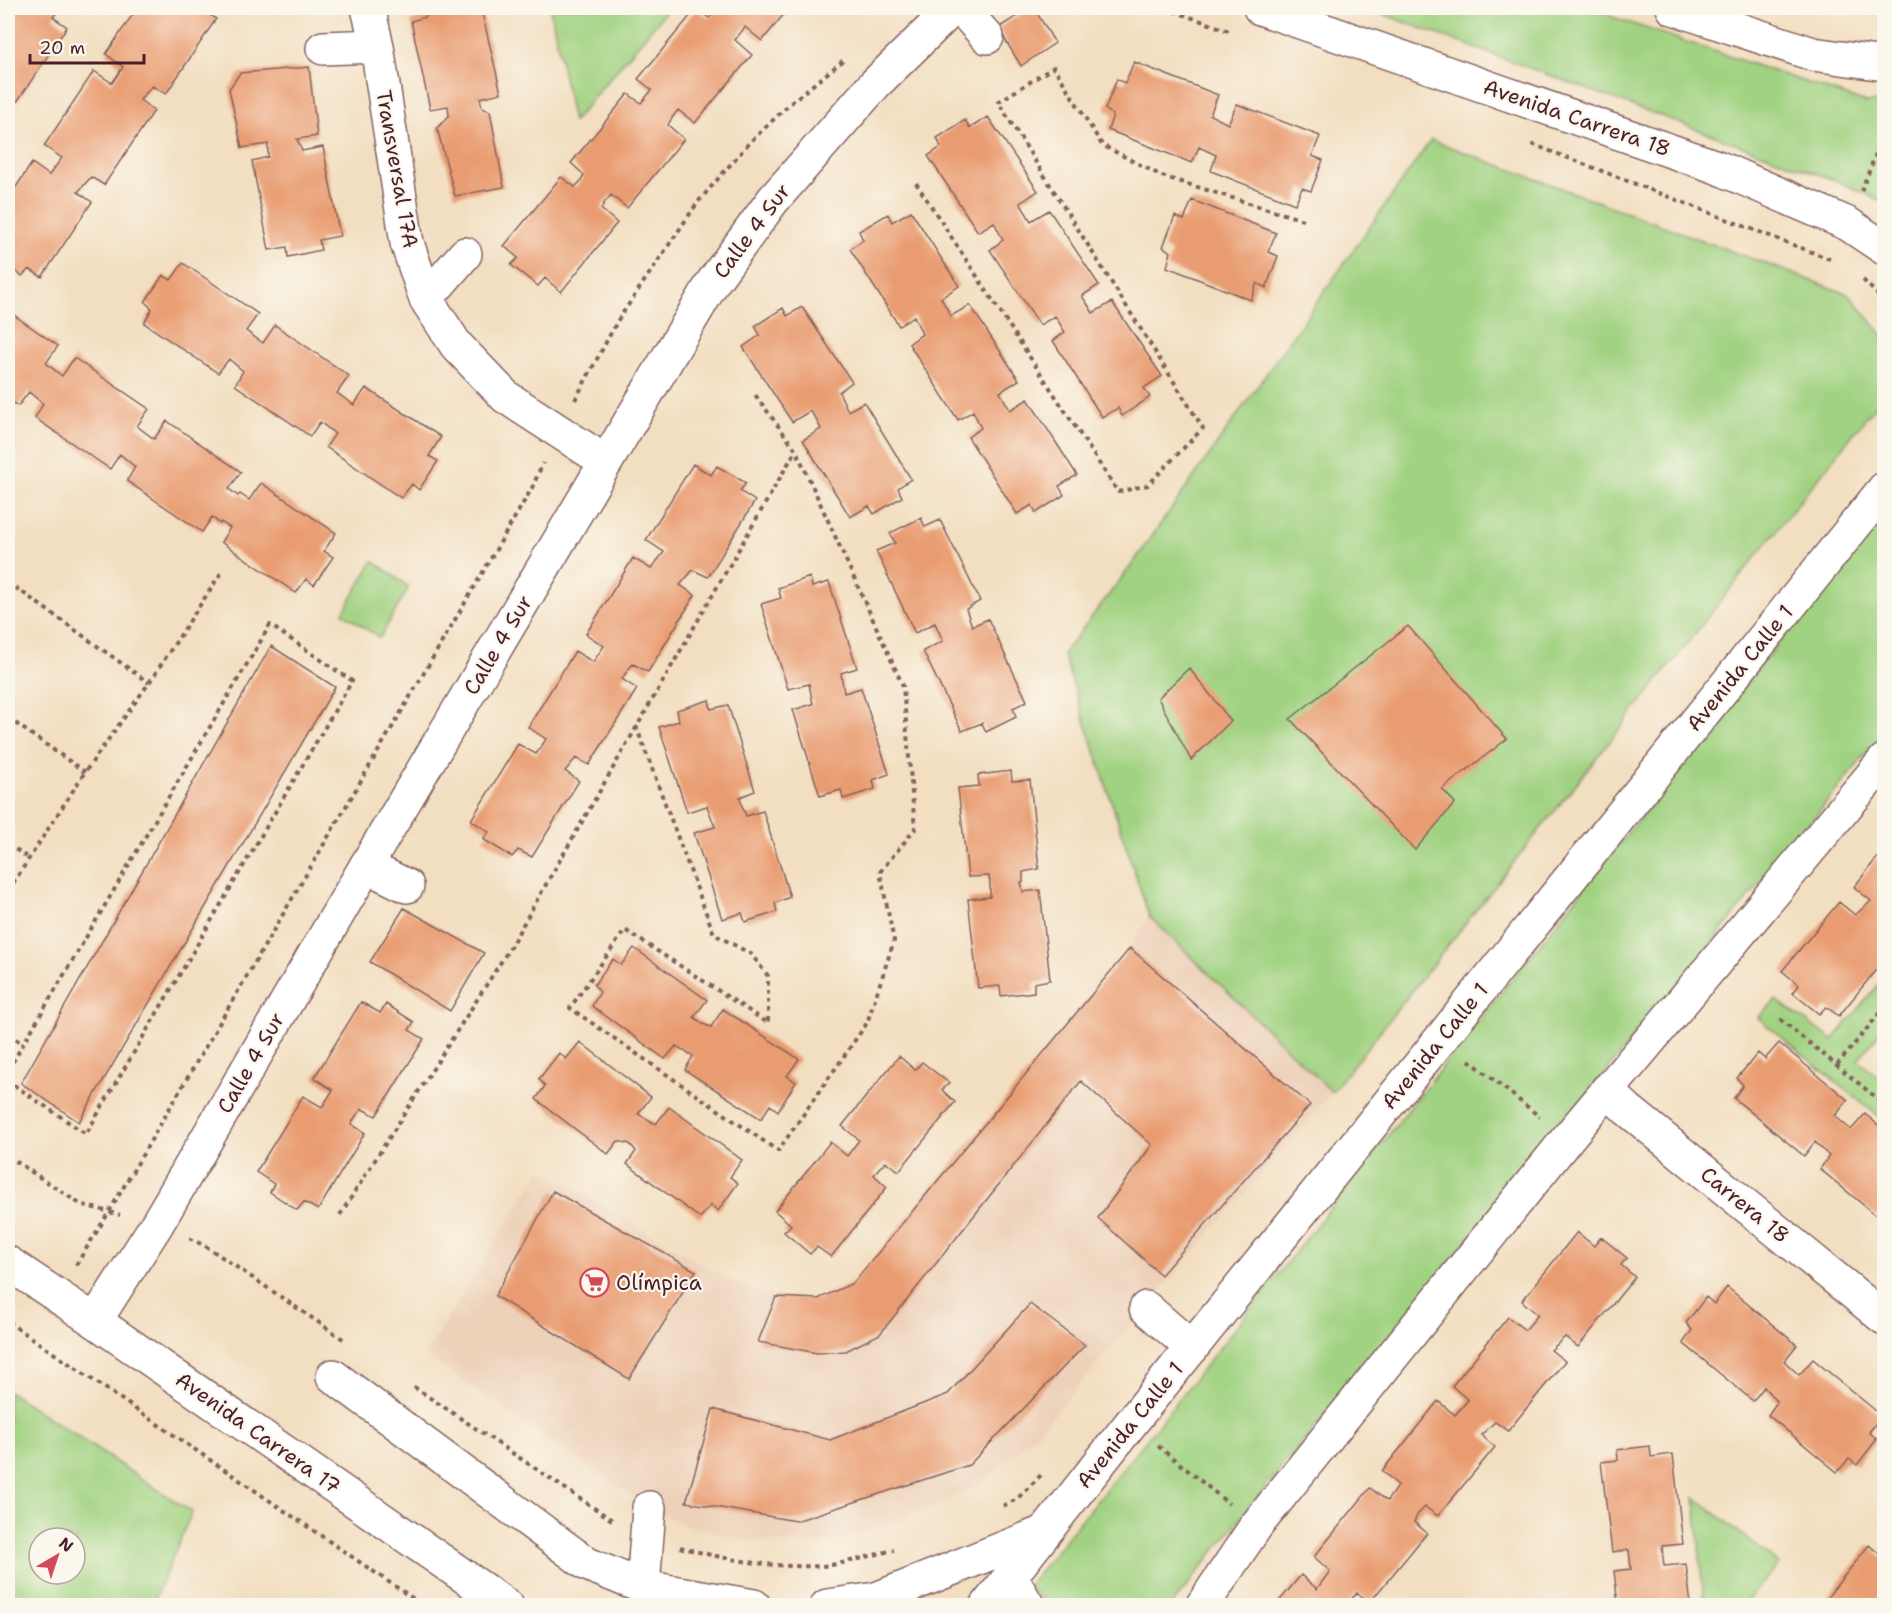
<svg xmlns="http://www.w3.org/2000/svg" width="1892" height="1613" viewBox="0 0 1892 1613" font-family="'Shantell Sans',sans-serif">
<rect width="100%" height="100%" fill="#fbf7ec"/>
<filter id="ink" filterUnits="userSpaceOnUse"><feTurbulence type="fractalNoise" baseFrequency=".0167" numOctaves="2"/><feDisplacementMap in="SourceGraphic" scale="12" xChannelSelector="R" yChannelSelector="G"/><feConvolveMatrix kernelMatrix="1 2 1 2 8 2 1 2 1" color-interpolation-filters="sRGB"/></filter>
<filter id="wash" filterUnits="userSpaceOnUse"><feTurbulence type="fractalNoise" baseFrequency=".008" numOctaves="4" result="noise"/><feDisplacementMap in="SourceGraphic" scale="24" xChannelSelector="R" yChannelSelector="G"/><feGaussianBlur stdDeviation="1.35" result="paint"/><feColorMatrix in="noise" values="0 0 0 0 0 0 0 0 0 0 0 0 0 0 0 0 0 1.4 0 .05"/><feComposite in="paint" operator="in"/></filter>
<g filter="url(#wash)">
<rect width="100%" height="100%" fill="#f2dec0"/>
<path fill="#edd1b9" d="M1149 916 1332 1092 1036 1435 975 1487 903 1520 819 1544 758 1542 687 1526 649 1508 424 1355 541 1169 727 1279 776 1297 818 1299 853 1283 1130 948Z"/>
<path fill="#a0d281" stroke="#757856" stroke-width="1.5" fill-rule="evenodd" d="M550 8H669L573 122Z
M1366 8H1586L1867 103 1884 101V202L1837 181Z
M1431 140 1850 295 1884 337V395L1332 1092 1149 916 1063 654 1131 566Z
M1884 510V732L1243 1515 1172 1605H1051L1027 1587 1148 1438Z
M373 561 409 587 380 638 343 613Z
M1884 978V1027L1858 1060 1884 1082V1121L1758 1018 1776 1000 1833 1040Z
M8 1391 192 1512 152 1605H8ZM39 1538H75V1574H39Z
M1695 1497 1779 1564 1743 1605H1704Z"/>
<g id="blocks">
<path fill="#e99c71" d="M8 8H60L53 17 67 27 17 102 8 96Z
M137 8H202V9L216 19 166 94 152 86 140 100 154 111 104 185 91 177 78 192 92 202 42 277 29 269 22 276 8 266V199L32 163 49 175 62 158 44 146 94 71 112 83 123 67 106 54Z
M425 8H459L460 10 481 8 501 93 480 98 482 108 490 111 504 187 455 196 437 128 449 116 448 106 430 109 411 21 426 17Z
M718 8H789L762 41 745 27 735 40 752 55 695 123 678 110 672 118 668 125 684 139 627 208 611 195 605 202 601 209 617 223 561 292 545 278 538 286 511 265 518 258 504 246 561 177 575 187 580 182 584 175 571 163 628 94 641 103 652 90 638 79 696 9 709 18Z
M1030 8H1034L1055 43 1021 66 998 28Z
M1134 62 1218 95 1210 115 1228 124 1237 104 1320 136 1312 156 1323 160 1311 191 1302 188 1295 204 1211 171 1216 155 1199 147 1192 163 1108 130 1113 115 1105 109 1117 79 1125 83Z
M309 67 317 136 297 139 302 151 323 147 340 236 319 240 321 250 288 257 287 247 269 250 252 161 268 157V144L242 148 229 89 240 73Z
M988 117 1038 191 1020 203 1031 221 1049 210 1099 285 1082 296 1088 305 1093 313 1112 302 1162 376 1144 388 1150 397 1122 416 1118 408 1102 417 1053 341 1065 332 1055 316 1040 325 990 250 1003 240 994 222 978 232 928 156 941 147 937 138 965 120 970 128Z
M1192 200 1276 233 1268 252 1278 256 1266 288 1257 283 1251 300 1167 267 1171 252 1163 247 1175 216 1184 220Z
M911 211 959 286 941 298 951 316 970 305 1019 380 1000 392 1010 410 1028 399 1077 475 1059 486 1064 495 1036 513 1032 505 1017 514 968 437 981 428 973 411 958 420 909 344 922 334 914 316 899 326 850 249 863 240 859 231 888 214 892 222Z
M183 263 258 314 246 331 263 343 275 325 349 376 337 393 354 405 366 388 441 437 429 456 438 461 419 490 412 484 401 498 326 447 335 434 320 422 310 436 235 385 243 371 229 359 218 373 144 323 152 309 145 302 163 275 171 280Z
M802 307 852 382 839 392 848 411 864 402 911 479 898 488 902 497 874 514 869 506 850 517 803 440 821 429 816 419 810 411 792 422 743 347 760 335 755 326 783 308 787 316Z
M8 311 58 346 46 363 62 376 74 358 149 409 137 426 154 439 167 421 241 472 229 489 238 496 240 494 249 500 261 483 336 533 324 551 333 557 314 585 306 579 296 593 221 542 230 528 221 522 220 524 212 517 202 532 127 481 135 467 120 454 110 469 35 418 43 404 29 392 18 406 8 399Z
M693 464 711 475 717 466 746 483 740 491 755 501 708 577 693 570 680 585 695 595 648 672 633 664 627 671 622 679 637 689 589 765 576 758 565 771 579 781 532 857 518 850 512 857 483 839 489 832 471 820 518 744 536 754 541 747 546 739 528 727 575 651 593 662 604 646 586 634 633 558 651 569 664 552 646 540Z
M921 518 925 527 940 520 980 601 966 609 972 626 988 619 1027 701 1013 708 1016 717 986 732 982 723 962 731 923 651 943 641 935 623 915 633 876 551 895 543 890 533Z
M810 577 812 587 829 582 857 668 841 673 844 693 861 688 889 774 873 780 875 789 843 799 841 790 820 796 793 710 813 704 809 684 788 689 761 604 781 598 778 588Z
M1408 626 1507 739 1442 789 1455 803 1415 850 1290 719Z
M271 646 335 687 79 1122 21 1083Z
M1189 668 1231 721 1191 760 1158 698Z
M709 700 711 709 728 705 755 791 740 797 742 806 746 816 763 811 790 897 775 903 777 912 745 922 742 913 722 919 694 833 715 827 707 806 687 812 659 727 679 721 677 710Z
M1011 771 1012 781 1030 780 1039 869 1023 872V882H1021L1023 892 1040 890 1050 980 1034 983V992L1001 996 1000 986 978 988 968 899 990 897V885L989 876 968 877 958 788 979 786 978 775Z
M1884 849V934L1882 935 1884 937V960L1839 1016 1826 1007 1819 1014 1793 993 1799 985 1782 971 1839 902 1855 915 1871 901 1854 887Z
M404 908 484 953 450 1011 370 962Z
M634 948 707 1000 694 1017 703 1024 711 1027 723 1009 799 1059 787 1076 796 1082 778 1111 770 1105 761 1119 685 1070 693 1056 676 1046 665 1059 592 1006 600 992 594 985 613 959 621 965Z
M1130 948 1310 1105 1161 1275 1098 1218 1152 1145 1081 1081 880 1334 846 1351 817 1353 758 1342 776 1297 818 1299 853 1283Z
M361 1002 380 1013 386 1004 414 1022 409 1030 424 1039 376 1116 362 1109 356 1116 351 1124 365 1133 318 1210 304 1202 297 1210 270 1192 274 1184 256 1172 303 1096 322 1107 328 1098 333 1090 314 1078Z
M580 1042 651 1097 638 1114 656 1124 669 1107 742 1160 730 1177 738 1183 718 1211 711 1205 700 1218 627 1164 636 1151 630 1144 618 1141 608 1154 536 1099 545 1086 539 1079 559 1053 566 1059Z
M1779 1043 1848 1100 1835 1116 1851 1130 1865 1114 1884 1130V1222L1820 1169 1829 1156 1815 1142 1804 1156 1734 1098 1743 1085 1737 1078 1758 1053 1765 1059Z
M899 1056 915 1070 922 1062 949 1083 942 1090 955 1102 899 1171 886 1162 879 1168 874 1175 887 1187 831 1257 817 1247 810 1254 784 1232 791 1225 775 1211 830 1142 847 1156 859 1140 842 1126Z
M553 1191 696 1271 629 1379 495 1296Z
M1577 1232 1594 1246 1601 1237 1627 1258 1621 1265 1635 1277 1578 1347 1565 1337 1551 1350 1565 1361 1508 1431 1495 1422 1481 1435 1495 1447 1438 1516 1425 1507 1418 1514 1414 1522 1427 1533 1370 1602 1357 1593 1346 1605H1276L1301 1575 1317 1589 1330 1571 1314 1557 1370 1488 1387 1501 1398 1485 1382 1471 1438 1401 1455 1415 1468 1400 1452 1386 1508 1317 1525 1330 1538 1315 1522 1301Z
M1727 1287 1797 1345 1784 1361 1799 1375 1813 1359 1882 1416 1869 1432 1877 1439 1857 1465 1849 1459 1837 1472 1768 1415 1777 1402 1764 1387 1753 1401 1683 1343 1692 1330 1686 1323 1706 1297 1714 1304Z
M1030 1304 1085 1345 969 1465 796 1521 686 1502 713 1409 830 1440 948 1394Z
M1650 1446 1651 1457 1673 1454 1683 1544 1662 1546 1664 1566 1686 1564 1691 1605H1618L1614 1571 1631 1569 1630 1559 1629 1550 1612 1552 1601 1462 1618 1460 1617 1450Z
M1869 1545 1884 1558V1605H1821Z"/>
</g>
</g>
<g filter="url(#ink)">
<use href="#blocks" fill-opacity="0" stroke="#85625f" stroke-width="1.5"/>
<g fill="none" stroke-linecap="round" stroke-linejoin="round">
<defs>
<path id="minor" d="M368 8 377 46 407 243 426 299 456 345 506 397 606 462
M961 8 987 37
M323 48 377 46
M426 299 465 254
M366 866 407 886
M1607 1090 1627 1109 1884 1318
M1146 1308 1192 1348
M333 1376 587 1564 643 1587 754 1606
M643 1587 649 1508
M827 1606 876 1599 1044 1532"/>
<path id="major" d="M1260 8 1717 167 1848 224 1884 248
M1673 8 1813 54 1884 64
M8 1263 95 1321 507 1606
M95 1321 157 1224 366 866 713 282 773 200 875 84 953 8
M1010 1576 1028 1606
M987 1606 1131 1423 1884 489
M1202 1606 1256 1526 1567 1139 1884 761"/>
</defs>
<use href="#minor" stroke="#85625f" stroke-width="36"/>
<use href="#major" stroke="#85625f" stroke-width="36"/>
<path stroke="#85625f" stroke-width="4" stroke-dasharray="4.5 4.5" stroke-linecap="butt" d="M1165 8 1232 32
M1532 144 1832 260
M916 183 1118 492 1148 485 1203 428 998 102 1054 67 1102 145 1162 176 1303 220
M1861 191 1884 134
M1863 280 1884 301
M575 400 618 320 698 202 749 143 794 100 845 59
M8 582 149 683
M8 718 85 772
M636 726 714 934 751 954 768 976V1023L625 930 570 1008 778 1151 867 1023 894 941 880 872 915 829 903 686 796 450 753 392
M8 844 28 858
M8 891 85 772 149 683 223 570
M1780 1019 1884 1104
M8 1034 23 1044
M1469 1060 1540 1117
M1837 1065 1884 1008
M8 1070 270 625 352 681 86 1134 8 1081
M8 1156 80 1204 120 1215
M340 1215 506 954 796 450
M189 1238 207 1247 346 1341
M76 1265 109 1212 532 488 543 463
M8 1322 424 1606
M414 1387 612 1520
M1158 1446 1229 1504
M8 1460C10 1473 12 1488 8 1501
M1003 1506 1017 1499 1041 1475
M680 1547C725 1560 775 1568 822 1566 846 1564 871 1555 894 1550"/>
<use href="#minor" stroke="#fff" stroke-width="33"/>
<use href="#major" stroke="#fff" stroke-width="33"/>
</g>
</g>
<defs>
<symbol id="supermarket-ring" viewBox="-11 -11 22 22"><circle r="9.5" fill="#fbf7ec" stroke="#d1495b" stroke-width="1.5"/><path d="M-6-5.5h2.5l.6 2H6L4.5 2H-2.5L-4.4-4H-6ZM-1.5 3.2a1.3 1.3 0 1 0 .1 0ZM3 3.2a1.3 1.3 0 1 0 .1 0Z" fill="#d1495b"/></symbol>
</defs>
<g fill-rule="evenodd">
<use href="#supermarket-ring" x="578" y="1266" width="33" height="33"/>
</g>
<g text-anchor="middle" stroke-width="4.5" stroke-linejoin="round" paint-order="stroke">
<g font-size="21" fill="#4a1f2b" stroke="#fbf7ec">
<text transform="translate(1577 118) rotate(19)" y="7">Avenida Carrera 18</text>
<text transform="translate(397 169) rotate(80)" y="7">Transversal 17A</text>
<text transform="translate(752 231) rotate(-53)" y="7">Calle 4 Sur</text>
<text transform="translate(498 645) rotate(-59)" y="7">Calle 4 Sur</text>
<text transform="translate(1740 668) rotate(-51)" y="7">Avenida Calle 1</text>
<text transform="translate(1435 1046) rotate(-51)" y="7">Avenida Calle 1</text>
<text transform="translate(251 1063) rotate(-60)" y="7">Calle 4 Sur</text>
<text transform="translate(1745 1205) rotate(39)" y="7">Carrera 18</text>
<text transform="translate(1130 1425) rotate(-51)" y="7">Avenida Calle 1</text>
<text transform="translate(258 1433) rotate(35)" y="7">Avenida Carrera 17</text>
</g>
<g font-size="21" fill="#4a1f2b" stroke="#fbf7ec" text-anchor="start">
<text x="616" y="1290">Olímpica</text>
</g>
</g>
<rect width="1892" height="1613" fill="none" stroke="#fbf7ec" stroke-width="30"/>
<g transform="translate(57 1556) rotate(39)"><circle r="28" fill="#fbf7ec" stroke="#b4a19f" stroke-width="1.5"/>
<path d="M0-4.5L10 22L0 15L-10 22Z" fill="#d1495b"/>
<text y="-9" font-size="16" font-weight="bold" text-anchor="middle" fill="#4a1f2b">N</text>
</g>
<path d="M30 54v9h114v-9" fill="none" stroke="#4a1f2b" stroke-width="3"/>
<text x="39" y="54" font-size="18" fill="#4a1f2b" stroke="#fbf7ec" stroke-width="4.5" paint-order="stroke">20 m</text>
</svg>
